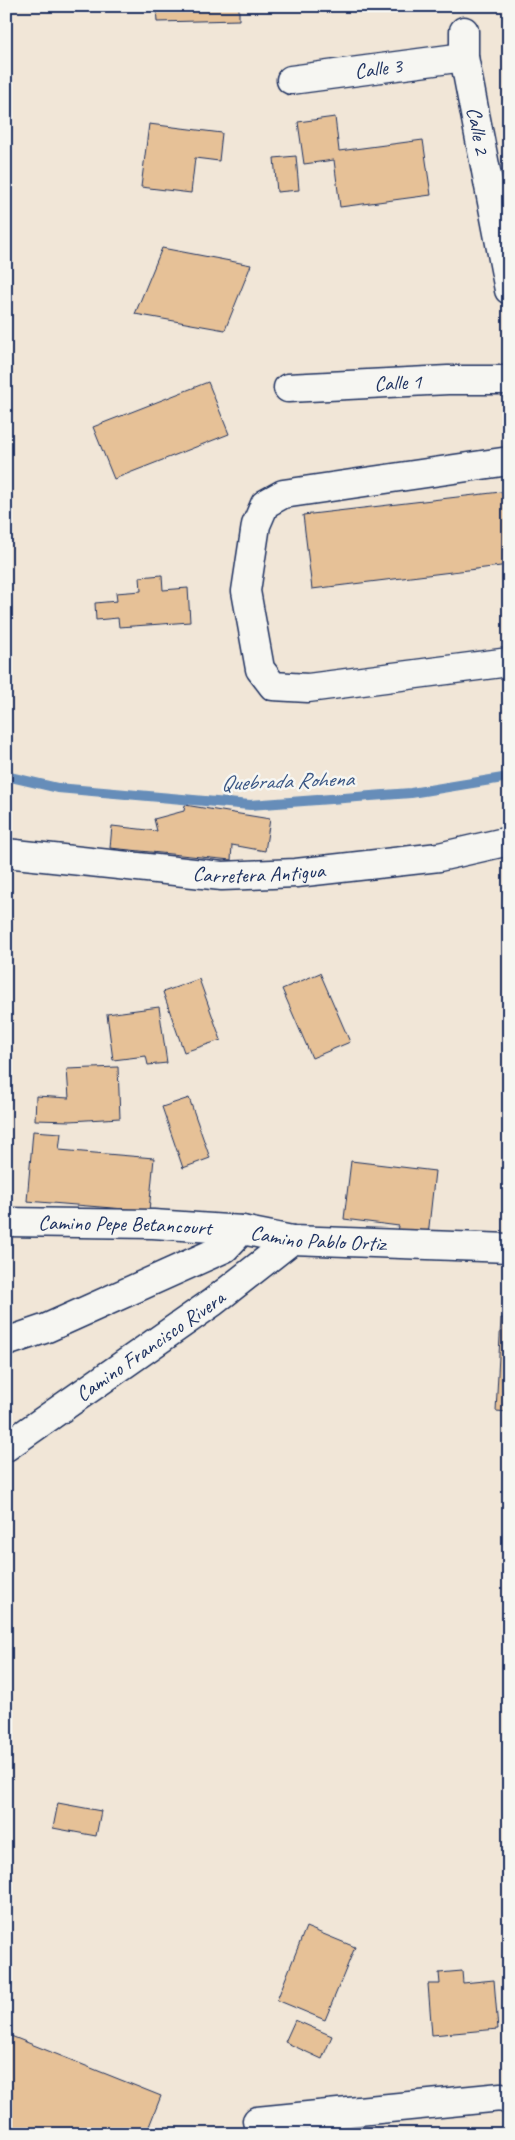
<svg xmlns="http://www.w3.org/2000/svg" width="515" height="2140" viewBox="0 0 515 2140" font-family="Caveat,sans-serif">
<rect width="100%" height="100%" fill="#f1e6d7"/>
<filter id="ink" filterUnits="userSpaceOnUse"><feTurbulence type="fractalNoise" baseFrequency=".02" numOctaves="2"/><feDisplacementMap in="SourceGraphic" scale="10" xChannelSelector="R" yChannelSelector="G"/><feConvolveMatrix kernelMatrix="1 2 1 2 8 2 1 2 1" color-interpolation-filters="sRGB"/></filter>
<g filter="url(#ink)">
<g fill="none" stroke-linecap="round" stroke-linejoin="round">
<path stroke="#668db9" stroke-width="10" d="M6 776 58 788 250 805 411 793 509 777"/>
</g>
<path fill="#e6c197" stroke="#1b2f5e" d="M156 6H239V20L157 22Z
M323 6H368L324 11Z
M335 117 339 151 423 140 431 195 340 207 334 160 304 164 298 122Z
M149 124 222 133 219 161 195 158 191 193 141 187Z
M296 156 299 190 277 192 274 158Z
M162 248 251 265 225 330 135 314Z
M208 382 229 434 114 479 93 427Z
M509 491V565L312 589 303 515Z
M162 575 163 590 188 588 190 622 119 627 118 618 96 620 95 603 117 601 116 593 141 591 140 577Z
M185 805 270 819 265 851 232 845 231 860 110 848 112 826 157 831 154 819 184 811Z
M320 973 350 1042 312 1058 282 989Z
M199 979 221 1040 184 1052 163 992Z
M159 1007 167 1063 148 1065 146 1056 113 1060 107 1014Z
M118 1067 120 1118 70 1121 35 1120 36 1096 69 1098 67 1069Z
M189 1098 210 1158 183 1168 162 1107Z
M33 1131 61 1133 59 1150 154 1158 149 1211 27 1201Z
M351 1161 435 1171 428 1236 398 1232 399 1226 344 1219Z
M501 1318 509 1319V1412L496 1411Z
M58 1803 101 1811 96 1836 53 1828Z
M306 1927 355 1947 325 2020 277 2000Z
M462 1971 463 1983 494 1980 498 2029 432 2035 428 1984H440L439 1973Z
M295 2020 332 2036 322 2059 285 2042Z
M6 2034 161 2096 146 2134H6Z"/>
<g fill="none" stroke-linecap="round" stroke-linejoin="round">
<defs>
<g id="minor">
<path id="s1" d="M464 31V57L509 290"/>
<path id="s2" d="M291 80 464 57"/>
<path id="s3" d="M288 388 448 380H509"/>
<path d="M509 461 283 494 265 504 256 525 246 591 260 669 273 686 308 688 509 662"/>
<path id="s4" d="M6 853 222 876 296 873 439 857 509 841"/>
<path id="s5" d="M6 1222 153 1224 242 1230"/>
<path id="s6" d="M6 1342 47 1328 225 1248 242 1230 292 1240 509 1248"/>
<path id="s7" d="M6 1447 213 1302 292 1240"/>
<path d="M257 2121 501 2097 509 2100"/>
</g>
</defs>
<use href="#minor" stroke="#1b2f5e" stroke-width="31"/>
<use href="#minor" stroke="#f6f6f2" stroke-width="28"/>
</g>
</g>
<g text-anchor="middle" stroke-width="5" stroke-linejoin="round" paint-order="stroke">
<g font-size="21" fill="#1b2f5e" stroke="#f6f6f2">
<text dy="7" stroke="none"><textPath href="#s2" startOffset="88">Calle 3</textPath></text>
<text dy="7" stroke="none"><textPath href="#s1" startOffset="101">Calle 2</textPath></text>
<text dy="7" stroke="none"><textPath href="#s3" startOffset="110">Calle 1</textPath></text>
<text dy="7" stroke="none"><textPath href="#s4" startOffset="254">Carretera Antigua</textPath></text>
<text dy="7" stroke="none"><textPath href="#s5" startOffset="119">Camino Pepe Betancourt</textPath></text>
<text dy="7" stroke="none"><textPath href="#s6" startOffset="340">Camino Pablo Ortiz</textPath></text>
<text dy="7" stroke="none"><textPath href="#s7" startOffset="176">Camino Francisco Rivera</textPath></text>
</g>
<g font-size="22" font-style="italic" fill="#3a5684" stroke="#f6f6f2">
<text transform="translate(287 780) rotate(-2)" y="8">Quebrada Rohena</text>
</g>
</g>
<rect width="515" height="2140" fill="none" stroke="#f6f6f2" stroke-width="25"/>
<rect x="12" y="12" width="490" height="2115" fill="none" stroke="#1b2f5e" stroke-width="2" filter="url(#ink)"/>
</svg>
